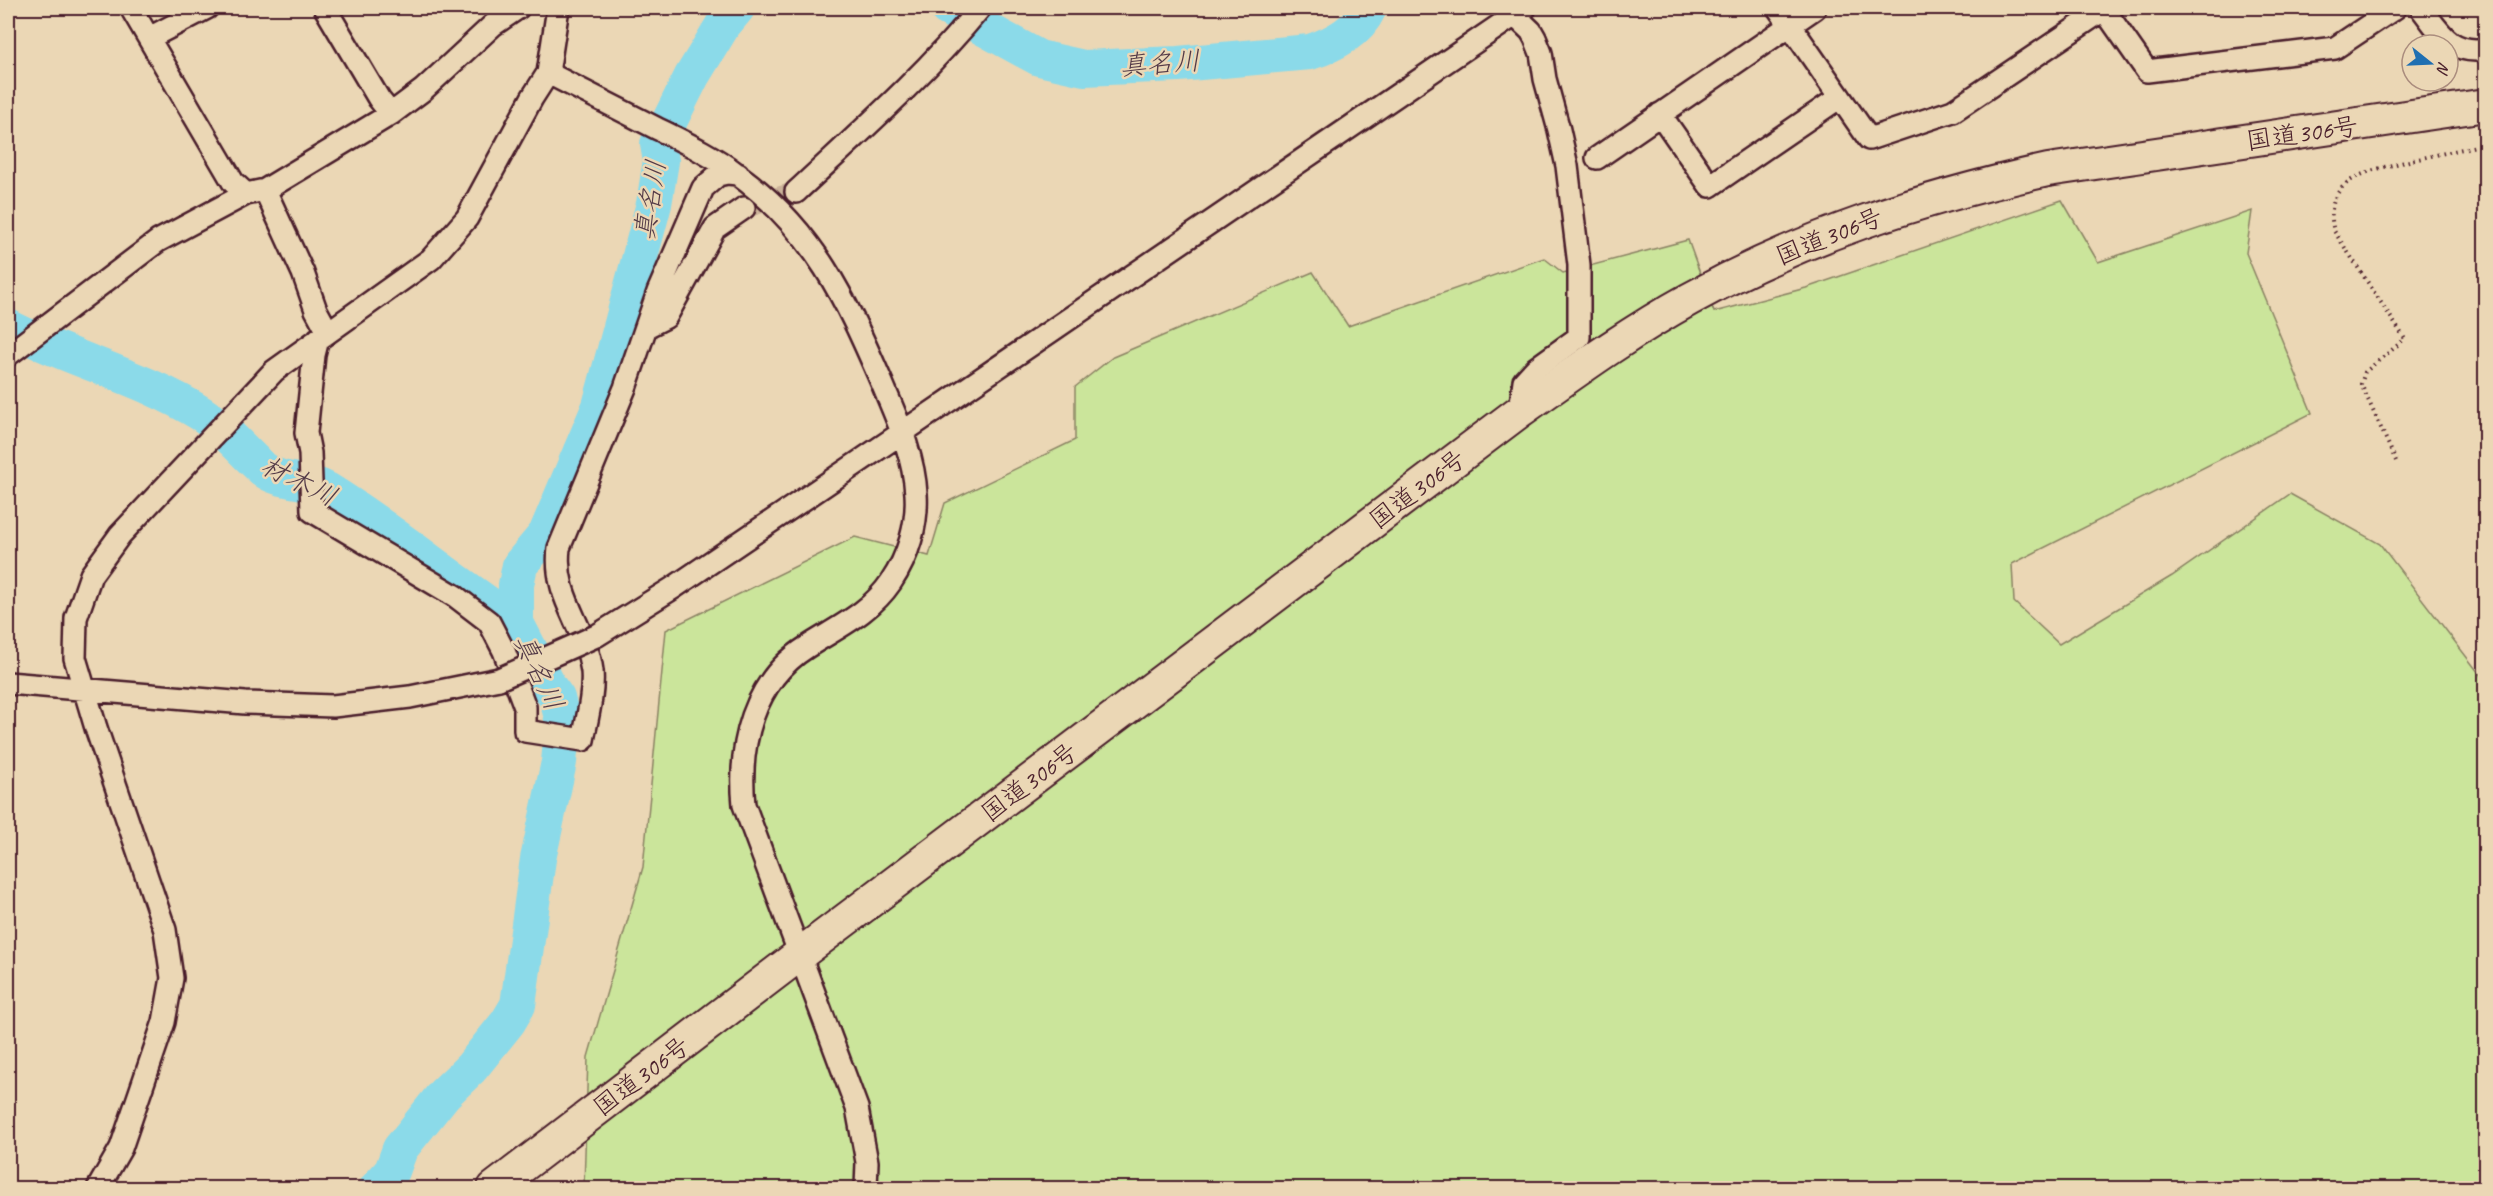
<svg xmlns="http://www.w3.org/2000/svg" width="2493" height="1196" viewBox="0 0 2493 1196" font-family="Caveat,'Klee One',sans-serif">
<rect width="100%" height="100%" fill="#ebd7b5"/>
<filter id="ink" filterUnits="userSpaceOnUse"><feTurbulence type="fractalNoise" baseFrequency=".0167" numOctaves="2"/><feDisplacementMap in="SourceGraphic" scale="12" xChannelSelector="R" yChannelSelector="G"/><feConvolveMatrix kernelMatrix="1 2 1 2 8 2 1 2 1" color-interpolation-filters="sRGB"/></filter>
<g filter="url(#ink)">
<path fill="#cbe59b" stroke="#8a8263" stroke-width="1.5" d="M2062 200 2098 262 2252 211 2246 253 2312 413 2012 564 2014 602 2059 644 2172 576 2290 494 2380 544 2485 681V1188L584 1187 588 1057 643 867 666 630 855 537 929 556 945 503 1075 440V387L1113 357 1313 272 1348 326 1544 258 1563 273 1688 240 1714 312 1806 288Z"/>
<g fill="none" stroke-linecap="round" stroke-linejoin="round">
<path stroke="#8bdae9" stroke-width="36" d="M947 8 1039 58 1084 68 1178 64 1310 52C1334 44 1358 32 1369 8
M8 327C71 360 141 376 202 414 226 429 242 451 263 469 282 484 307 478 327 490 392 530 452 581 516 623
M377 1188 392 1171 400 1149 444 1094 471 1068 508 1022 518 1005 538 859 559 762 563 722 557 698 549 687 516 623V585L520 565 546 534 600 406 654 204 661 161 658 144 692 76 723 25 737 8"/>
<path stroke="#cbb299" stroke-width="21" stroke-dasharray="21 10" stroke-linecap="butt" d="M744 208 796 192"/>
<defs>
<path id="minor" d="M131 8 233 182 246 194
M325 8 379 99 391 114
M1507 8 1531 31 1535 38 1541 53 1545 79 1559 130 1567 166 1579 265V337L1536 368 1524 381 1520 411
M1778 8 1869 139 1953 111 2106 8
M2103 8 2147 71 2335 48 2395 8
M2421 8C2440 32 2450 55 2486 49
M149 38 207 8
M548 73C584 91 620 110 656 128 684 142 712 155 737 174 815 231 845 298 882 383 897 419 914 455 916 494 918 524 908 557 891 582 870 613 838 627 807 647 753 681 738 745 744 805L857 1108 867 1162 866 1188
M1660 114 1710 186 1840 97
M1597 158 1815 8
M265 190 391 114 423 90 493 25 518 8
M796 192C859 133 925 75 980 8
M646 327 666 317 715 228 744 208
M318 339 314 355 306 433 310 453 312 511 455 596 489 622 504 651 525 707V731L583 740C587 719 594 693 592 671 586 625 553 599 559 548L625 388 658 292 703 188 718 175 727 173 738 174
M8 355 158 241 246 194 265 190 303 273 316 310 328 332
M596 636 673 588 903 432 1525 8
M8 683 245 703 333 706 410 697 499 679
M98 1188 121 1148 164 1022 172 978 165 930 96 728 75 658 76 618 91 575 120 535 274 371 431 259 467 218 532 98 548 73 558 8"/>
<path id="highway" d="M494 1188 799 955 1520 411C1575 372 1630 332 1690 299 1804 236 1922 198 2048 170L2486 105"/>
</defs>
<use href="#minor" stroke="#4a1f2b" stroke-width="26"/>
<use href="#highway" stroke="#4a1f2b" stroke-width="36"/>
<path stroke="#4a1f2b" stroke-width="4" stroke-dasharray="1.5 4.5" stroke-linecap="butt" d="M2396 461 2361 384 2365 372 2405 339 2334 231C2320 176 2374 170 2413 160 2437 155 2461 149 2486 144"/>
<use href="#minor" stroke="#ebd7b5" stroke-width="21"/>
<use href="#highway" stroke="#ebd7b5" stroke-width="32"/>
<defs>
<path id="minor-bridge" d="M499 679 596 636"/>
</defs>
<use href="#minor-bridge" stroke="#4a1f2b" stroke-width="26" stroke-linecap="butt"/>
<use href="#minor-bridge" stroke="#ebd7b5" stroke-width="21"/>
</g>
</g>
<g text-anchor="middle" stroke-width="5" stroke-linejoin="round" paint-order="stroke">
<g font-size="26" fill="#4a1f2b" stroke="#ebd7b5">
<text transform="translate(2302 133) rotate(-8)" y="9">国道306号</text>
<text transform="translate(1829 236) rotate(-22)" y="9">国道306号</text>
<text transform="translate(1417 489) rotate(-37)" y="9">国道306号</text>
<text transform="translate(1029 782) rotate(-37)" y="9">国道306号</text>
<text transform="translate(641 1076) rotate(-37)" y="9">国道306号</text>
</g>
<g font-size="27" font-style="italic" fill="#543b48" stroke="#ebd7b5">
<text transform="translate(1160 63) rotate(-4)" y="9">真名川</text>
<text transform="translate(650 200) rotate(-81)" y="9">真名川</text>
<text transform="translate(299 481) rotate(26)" y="9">材木川</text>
<text transform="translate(539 672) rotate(65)" y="9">真名川</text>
</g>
</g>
<rect width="2493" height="1196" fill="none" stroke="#ebd7b5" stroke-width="30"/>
<rect x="15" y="15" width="2463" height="1166" fill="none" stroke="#4a1f2b" stroke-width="2" filter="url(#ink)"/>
<g transform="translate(2430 63) rotate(108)"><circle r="28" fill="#ebd7b5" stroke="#ab8d7e" stroke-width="1.5"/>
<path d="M0-4.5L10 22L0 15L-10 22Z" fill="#1f6fb2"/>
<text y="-9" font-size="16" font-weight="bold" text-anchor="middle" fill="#4a1f2b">N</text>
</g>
</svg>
